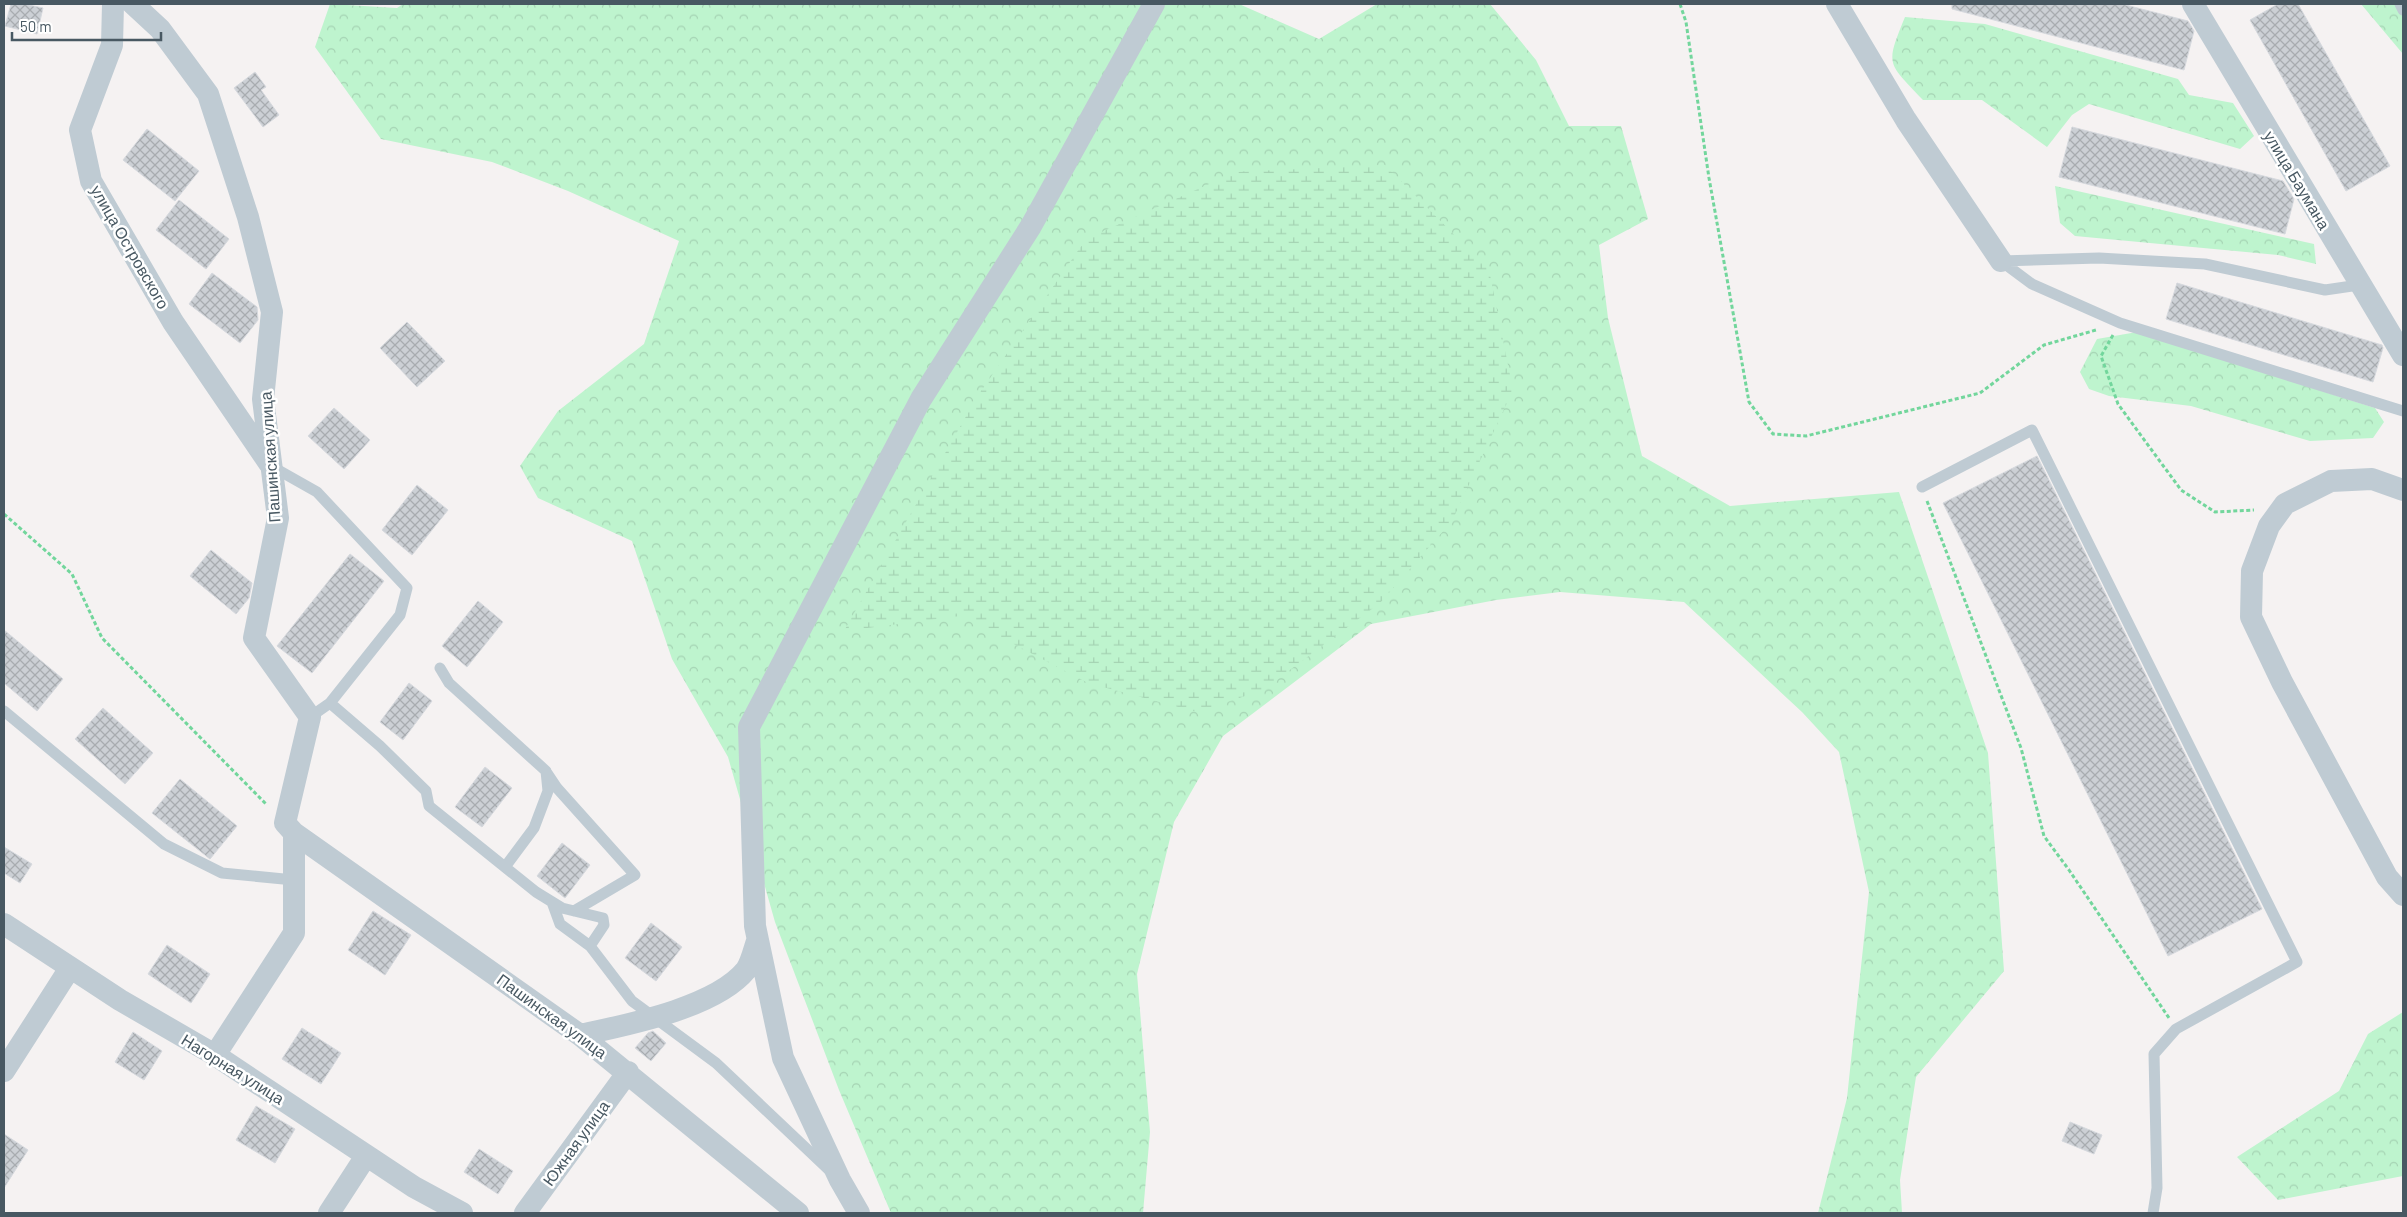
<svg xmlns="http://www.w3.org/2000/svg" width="2407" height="1217" viewBox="0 0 2407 1217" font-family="Barlow,sans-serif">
<defs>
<pattern id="forest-crowns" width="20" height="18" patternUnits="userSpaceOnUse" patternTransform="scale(1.25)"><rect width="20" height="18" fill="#bef4ce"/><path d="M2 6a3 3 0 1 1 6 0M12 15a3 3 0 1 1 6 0" fill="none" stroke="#a5d3b3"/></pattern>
<pattern id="wetland-marsh" width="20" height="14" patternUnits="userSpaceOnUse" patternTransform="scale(1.25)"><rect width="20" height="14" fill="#bef4ce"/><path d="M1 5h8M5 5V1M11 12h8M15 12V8" fill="none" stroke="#a5d3b3"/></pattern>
<pattern id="building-cross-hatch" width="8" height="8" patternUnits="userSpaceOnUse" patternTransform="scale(1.25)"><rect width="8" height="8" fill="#ccd0d5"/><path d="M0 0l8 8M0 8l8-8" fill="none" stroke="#a8acb0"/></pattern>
</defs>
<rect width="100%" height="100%" fill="#f5f2f2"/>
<path fill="url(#forest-crowns)" d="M330 4 397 8 403 4H1239L1319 39 1377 4H1490L1536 60 1569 126H1621L1648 219 1599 245 1608 318 1642 456 1730 506 1899 492 1988 753 2004 971 1916 1077 1900 1180 1902 1213H1818L1847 1098 1869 892 1839 752 1802 712 1684 602 1560 592 1496 600 1371 624 1223 736 1174 822 1137 974 1150 1132 1143 1213H891L839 1090 775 922 728 757 672 659 632 541 538 498 520 466 558 411 644 344 679 241 568 191 492 162 381 139 315 47Z
M2361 4H2403V54Z
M1905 17 1985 24 2178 79 2189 95 2233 103 2254 136 2240 149 2089 104 2072 115 2047 147 1982 100H1923C1887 62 1885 66 1905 17Z
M2055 186 2314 244 2316 264 2278 255 2075 236 2060 223Z
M2137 332 2375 408 2384 422 2373 438 2310 441 2191 406 2109 396 2089 389 2080 372 2097 339Z
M2403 1012V1176L2278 1200 2237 1157 2339 1091 2368 1034Z"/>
<path fill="url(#wetland-marsh)" d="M1385 165 1489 270 1513 390 1452 521 1380 603 1263 690 1197 712 1088 683 960 616 844 631 977 397 1086 239 1236 172Z"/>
<path fill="url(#building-cross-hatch)" stroke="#d6d9de" d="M11 4H24L43 8 37 34 5 26Z
M1952 4H2122L2188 21 2194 31 2184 70 1952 9Z
M2278 4H2298L2390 166 2346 191 2250 20Z
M255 72 266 87 261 90 279 115 263 127 234 88Z
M2072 127 2283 181 2294 199 2285 234 2059 177Z
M147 129 199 171 175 201 123 160Z
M179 200 229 239 206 269 156 230Z
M212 273 257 307 258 320 240 343 189 304Z
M2177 283 2382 345 2383 348 2373 382 2166 319Z
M407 322 445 361 417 387 380 348Z
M334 408 370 440 344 469 308 436Z
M2037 456 2262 909 2168 956 1943 503Z
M417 485 448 510 412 555 382 530Z
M211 550 252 583 249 598 236 614 190 576Z
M350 554 384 581 312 673 277 646Z
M478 601 503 622 467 667 442 646Z
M4 630 63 679 37 711 4 683Z
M409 683 432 701 403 740 380 722Z
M103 708 153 753 125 784 75 739Z
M485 767 512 788 482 827 455 807Z
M180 779 237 826 210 859 152 813Z
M562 843 590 865 565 898 537 876Z
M4 847 32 864 20 883 4 873Z
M373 911 411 935 385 975 348 950Z
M651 923 682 947 656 981 625 958Z
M167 945 210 974 191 1003 148 974Z
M302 1028 341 1053 321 1084 282 1059Z
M653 1031 666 1043 651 1061 635 1048 648 1033Z
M133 1032 162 1051 144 1080 115 1062Z
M256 1106 295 1129 275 1163 236 1140Z
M2070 1122 2102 1135 2094 1154 2062 1141Z
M4 1134 28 1150 4 1188Z
M479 1149 513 1171 498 1194 464 1172Z"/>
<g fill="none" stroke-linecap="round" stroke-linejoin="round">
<path stroke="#72d69c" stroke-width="3" stroke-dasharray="4 2.5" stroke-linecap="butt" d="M1680 4 1686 22 1709 178 1749 402 1773 434 1806 436 1980 393 2044 345 2096 330
M2113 335 2101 356 2118 404 2181 490 2215 512 2254 510
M1927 501 2021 748 2044 836 2069 870 2169 1018
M4 514 72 574 102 638 267 805"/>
<path stroke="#bfcbd3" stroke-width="11" d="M2400 4 2403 10
M2001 261 2032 284 2120 323 2403 411
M2001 261 2099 258 2205 264 2325 290 2359 285
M271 466 317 492 407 588 400 615 330 703 310 717
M1922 487 2032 430 2297 962 2176 1029 2154 1054 2157 1188 2153 1213
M440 668 449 683 546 771 548 791 534 828 505 867
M330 703 380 746 426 791 429 806 536 892 562 908 603 918 604 925 590 946 632 1001 716 1063 828 1169
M4 711 164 844 222 873 294 880
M547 773 557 788 635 875 574 911
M552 902 560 924 590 946"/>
<path stroke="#bfcbd3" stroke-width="22" d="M113 4 112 45 80 130 91 181 173 322 269 463
M133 4 160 29 208 94 248 217 272 312 263 399 278 518 254 638 310 717 285 823 294 833 580 1035 798 1213
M1837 4 1906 120 2001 261
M2193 4 2403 355
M2403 490 2372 479 2331 481 2285 504 2269 526 2252 571 2251 617 2282 682 2387 877 2403 895
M4 924 120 1000 215 1055 414 1187 462 1213
M580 1035C626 1025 715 1008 746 970 751 963 754 950 757 941
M215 1055 294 933V833
M4 1071 70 968
M329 1213 366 1156
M525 1213 628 1072
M859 1213 840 1180 783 1058 755 926 749 727 921 399 1031 226 1154 4"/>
</g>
<g text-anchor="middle" stroke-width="5" stroke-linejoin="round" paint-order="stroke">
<g font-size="16" fill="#485862" stroke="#fff">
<text transform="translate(2297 180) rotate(59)" y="6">улица Баумана</text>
<text transform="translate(130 247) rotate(60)" y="6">улица Островского</text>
<text transform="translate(270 457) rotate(-94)" y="6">Пашинская улица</text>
<text transform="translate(552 1016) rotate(36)" y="6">Пашинская улица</text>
<text transform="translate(233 1069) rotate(32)" y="6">Нагорная улица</text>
<text transform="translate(576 1143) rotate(-54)" y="6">Южная улица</text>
</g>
</g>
<rect width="2407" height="1217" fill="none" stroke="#485862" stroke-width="10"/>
<path d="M12 32v8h149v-8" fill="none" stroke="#485862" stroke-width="2.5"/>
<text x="20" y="32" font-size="15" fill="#485862" stroke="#ffffff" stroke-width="4" paint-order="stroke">50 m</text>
</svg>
